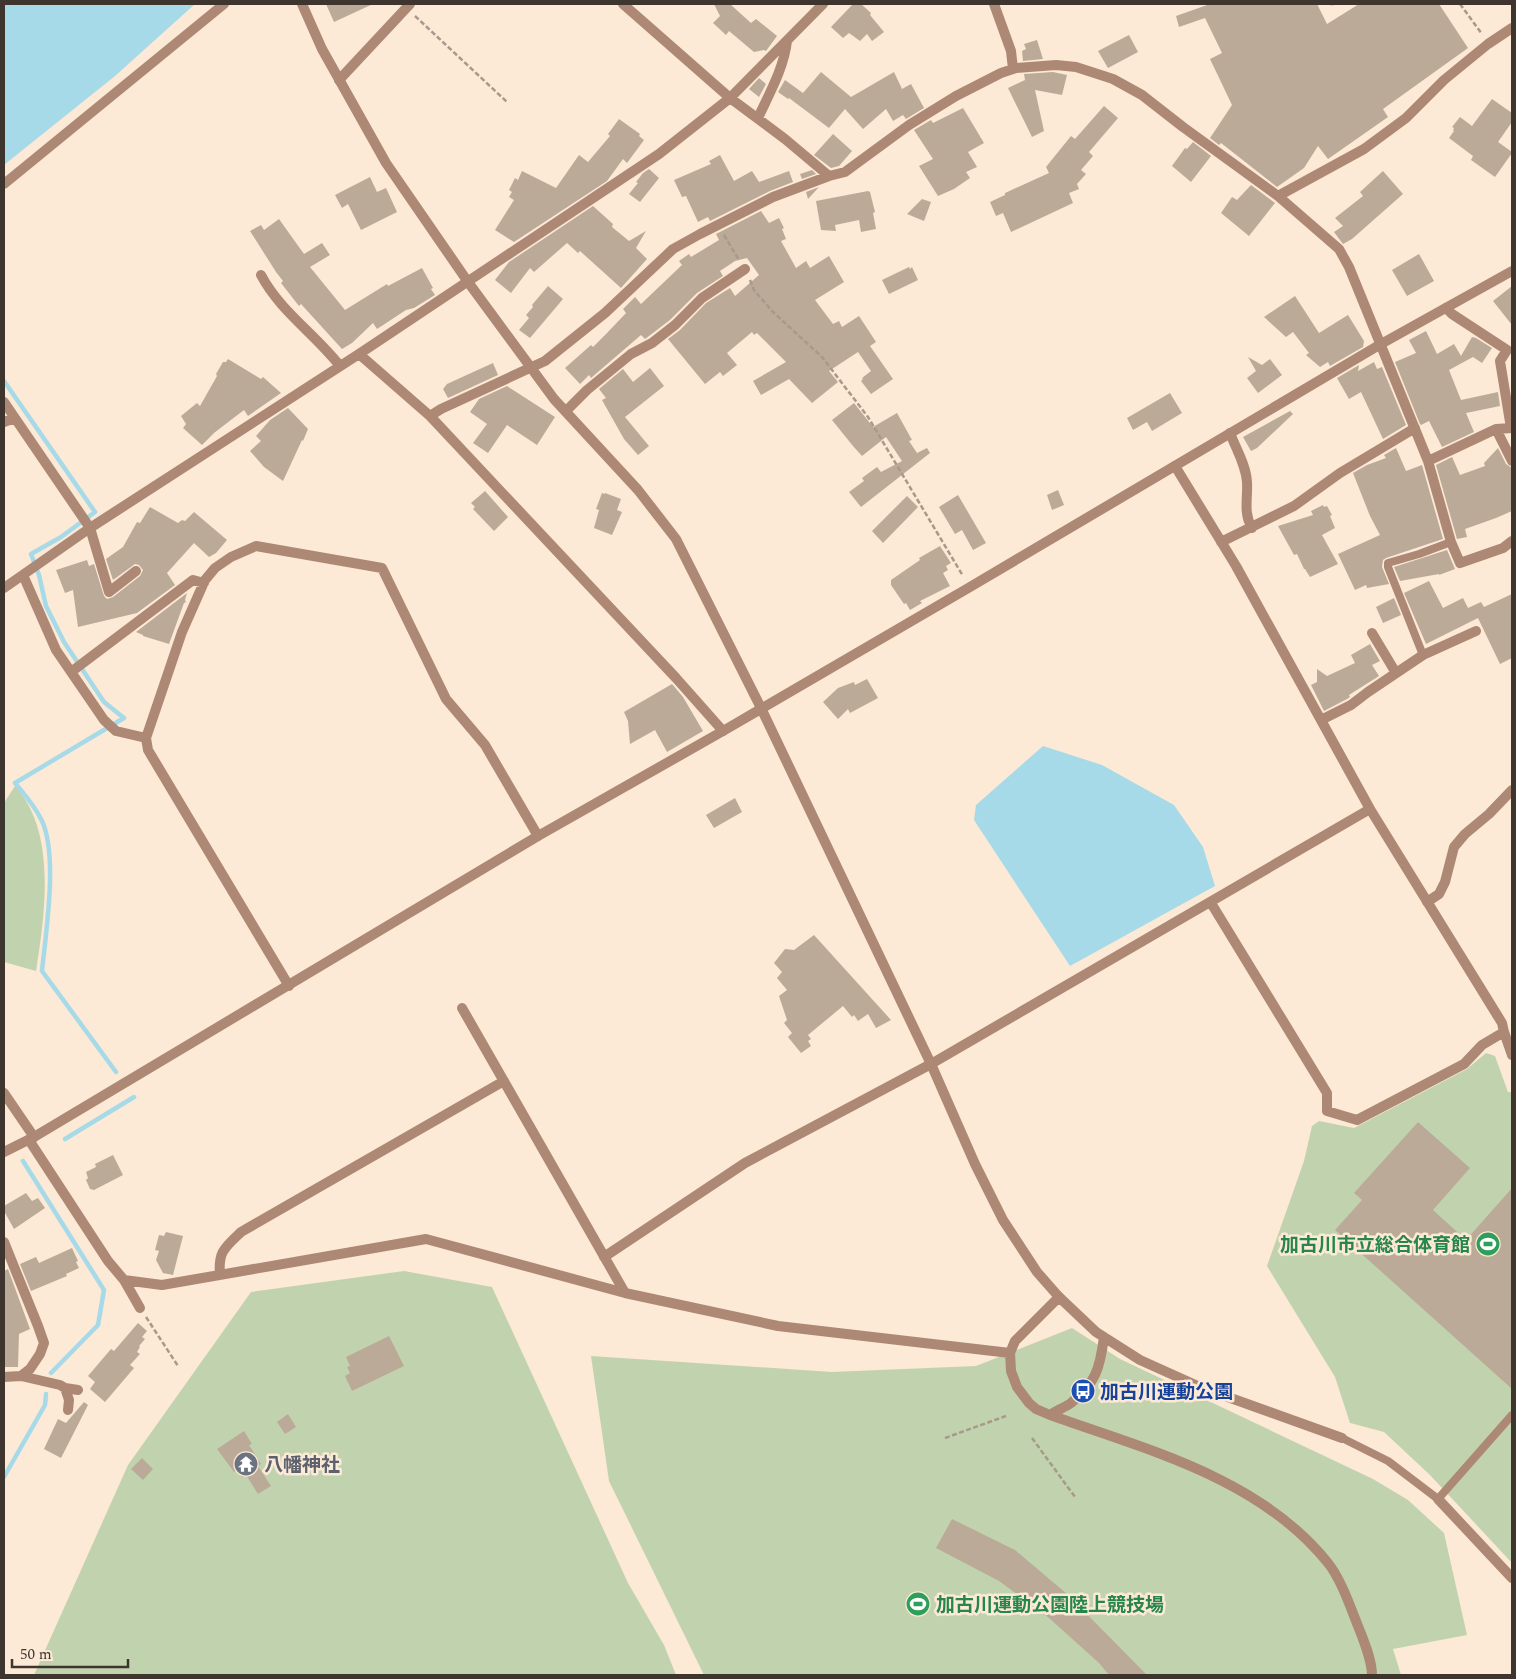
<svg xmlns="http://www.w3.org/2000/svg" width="1516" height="1679" viewBox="0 0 1516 1679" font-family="Spectral,'Noto Sans JP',serif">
<rect width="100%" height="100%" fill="#fce9d6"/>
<path fill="#c1d3ae" d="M15 786C57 832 45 914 36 971L4 962V803Z
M1486 1053 1495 1056 1508 1092H1512V1563L1430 1475 1384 1432 1350 1423 1335 1377 1267 1266 1304 1161 1312 1126 1319 1121 1354 1128 1467 1069Z
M404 1271 492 1287 628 1583 664 1645 676 1675H34L128 1465 251 1292Z
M1072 1328 1120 1359 1373 1479 1408 1500 1444 1533 1467 1635 1393 1649 1401 1675H704L609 1481 591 1356 832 1372 976 1366Z"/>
<path fill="#a7dae8" d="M4 4H195L115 76 4 165Z
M1043 746 1102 765 1174 805 1203 847 1215 886 1070 966 974 820 976 805Z"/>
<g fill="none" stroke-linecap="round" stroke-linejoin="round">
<path stroke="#a7dae8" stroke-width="4.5" d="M4 381 95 512 61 537 31 554 39 575 46 606 64 642 104 702 124 718 15 783C25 795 35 806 42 821 58 856 46 931 42 971L116 1072
M65 1139 134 1097
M23 1161 104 1290 98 1325 51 1373
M4 1477 45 1405 46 1394"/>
</g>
<path fill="#bcaa98" d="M326 4H373L334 22Z
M714 4H730L751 23 756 19 777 36 766 51 764 50 754 52 729 31 726 35 713 23 720 16Z
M853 4H861L871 13 870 15 884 32 872 41 867 34 860 41 849 33 843 38 831 27Z
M1210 4H1317L1327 24 1359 4H1439L1468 48 1383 109 1388 117 1328 159 1318 146 1304 168 1277 187 1221 143 1219 145 1210 138 1232 105 1210 59 1222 53 1205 18 1179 27 1176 16Z
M1129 35 1138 52 1108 68 1098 51Z
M1037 40 1043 59 1023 61 1022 51 1026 49 1024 44Z
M821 72 851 97 894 72 902 89 911 84 924 108 906 119 903 115 893 121 886 109 863 129 845 109 829 128 789 98 788 99 778 92 785 80 803 93Z
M1053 72 1067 75 1062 95 1035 90 1044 131 1032 137 1008 88 1025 80 1024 74Z
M759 78 766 84 759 97 749 89Z
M1492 99 1512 113V122L1498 142 1512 152V153L1495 177 1471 160 1473 156 1449 138 1454 131 1453 130 1454 128 1452 127 1460 117 1472 126Z
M1104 106 1118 118 1089 152 1093 156 1081 170 1086 174 1077 184 1079 189 1069 193 1073 203 1011 232 1003 213 996 216 990 202 1005 195V193L1049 173 1046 167 1071 136 1075 139Z
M963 108 984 143 968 152 977 167 966 172 970 178 954 189 938 196 919 166 933 159 914 130 931 120 933 123Z
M619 119 640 134 639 136 644 140 627 163 623 159 607 181 514 242 495 230 514 200 509 197 512 192 509 190 515 178 518 180 522 171 556 188 579 155 588 162 610 136 608 134Z
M833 134 852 151 839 166 831 168 814 155Z
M1193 142 1211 156 1191 182 1172 166 1185 148 1187 149Z
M720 155 734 181 752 171 759 182 789 171 793 182 770 191 710 221 708 217 698 222 686 196 682 197 674 180 711 164 709 161Z
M649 169 659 178 640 202 629 194 638 183 636 182 643 173Z
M812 170 816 174 802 179 800 174Z
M1383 171 1403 194 1352 239 1343 244 1334 232 1343 226 1335 218 1363 196 1360 192Z
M370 177 377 192 386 188 397 212 361 230 348 204 342 208 335 195Z
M1251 185 1275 203 1249 236 1221 213 1232 197 1237 200Z
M819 187 808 199 806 192Z
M868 191 870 192 875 212 873 213 876 229 861 232 859 220 835 225 836 231 821 230 816 201Z
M922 199 931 202 924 221 907 214Z
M593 206 613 224 612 227 629 241 646 231 636 248 647 259 621 288 580 251 578 253 567 243 534 272 530 268 511 293 495 280 509 262Z
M761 211 769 223 779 218 784 228 782 229 786 239 781 241 796 268 806 261 810 268 829 256 844 282 815 300 833 324 839 321 842 327 859 316 876 342 870 346 893 379 871 394 861 381 863 379 862 378 871 371 858 352 829 371 838 382 812 403 789 379 761 395 753 381 786 362 757 333 754 335 752 332 727 353 737 365 723 376 720 372 705 384 668 339 680 330 706 303 730 288 735 296 759 275 747 258 735 261 720 271 723 276 697 293 670 320 645 339 641 335 591 378 589 375 580 384 565 368 591 345 593 347 607 333 626 313 623 309 635 297 641 304 682 265 679 261 689 254 691 257 719 240 716 234Z
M279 219 304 254 322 243 330 255 310 267 345 310 387 284 388 286 422 268 433 288 431 289 435 295 414 308 406 310 377 329 373 323 352 343 342 349 301 304 299 306 281 283 283 281 276 272 250 231 261 225 264 230Z
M1419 254 1434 281 1407 296 1392 270Z
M909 267 910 269 912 267 918 280 889 294 882 280Z
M548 286 563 299 530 338 519 330 529 318 526 315 533 307 532 305Z
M1512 286V325L1493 301Z
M1295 296 1319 333 1348 315 1364 341 1363 347 1330 366 1328 362 1320 367 1306 355 1309 353 1293 332 1286 337 1264 317Z
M1426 331 1437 354 1454 344 1461 356 1472 337 1476 338 1492 348 1482 363 1473 357 1449 370 1461 400 1498 392 1500 406 1466 413 1474 432 1442 447 1429 421 1421 425 1420 424 1395 362 1416 353 1409 340Z
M1248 357 1262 365 1270 359 1282 375 1258 393 1247 378 1256 371Z
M228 359 261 379 263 377 281 393 248 416 244 410 214 433 202 445 183 428 186 424 181 416 197 403 200 406 217 376 216 374 223 362H226Z
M1374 362 1377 369 1382 367 1406 425 1383 439 1361 392 1349 399 1337 378 1359 365 1358 371Z
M493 363 498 375 448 398 443 389 447 384Z
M650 368 664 386 625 417 649 446 638 455 624 439 602 400 606 398 599 389 623 369 633 382Z
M507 386 555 417 537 445 507 425 488 453 473 443 487 424 470 412 479 399Z
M1170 393 1182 413 1152 431 1147 422 1133 430 1127 418Z
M854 403 873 427 897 413 912 440 909 441 917 453 927 448 930 453 861 507 849 492 864 481 862 478 877 467 881 472 902 461 886 437 862 456 853 446 832 420Z
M288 408 308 429 303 441 302 440 283 481 264 467 250 451 261 441 256 436 270 420Z
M1290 411 1293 414 1257 448 1251 451 1243 437Z
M1396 448 1406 471 1422 465 1443 539 1386 558 1383 560 1382 567 1389 584 1367 588 1366 585 1355 590 1338 554 1380 535 1370 516 1353 473 1367 465 1386 458 1384 455Z
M1498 448 1506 464 1512 468V511L1496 518 1465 529 1467 537 1457 539 1436 465 1452 457 1460 475 1485 466 1484 463Z
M1058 490 1064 505 1052 510 1047 495Z
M485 491 508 517 494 531 473 509 475 507 471 503Z
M602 493 605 494V493L621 499 617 510 622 512 612 535 594 528 599 510 596 509Z
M958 495 986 543 973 550 962 530 955 534 939 507Z
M907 496 918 507 883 543 872 531Z
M1323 505 1324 507 1327 506 1332 515 1330 516 1335 528 1322 535 1338 564 1310 577 1305 569H1304L1297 554 1294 555 1278 526 1313 515 1311 511Z
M150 507 178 523 182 520 185 521 194 512 227 540 216 553 209 557 194 543 167 573 175 585 137 613 78 627 73 590 65 593 56 570 87 560 89 566 94 564 104 596 107 599 113 597 140 576 143 570 139 565 135 564 113 580 106 559 123 547 137 522 140 523Z
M940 546 951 563 946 566 948 570 943 573 950 586 920 601 922 603 910 610 906 603 904 604 891 585V580L920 560 919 558Z
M1447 550 1455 569 1439 575V574L1400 581 1394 567Z
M1429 581 1443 608 1463 598 1468 608 1481 602 1484 607 1512 594V658L1500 664 1478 618 1426 644 1404 593Z
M187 593 185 600 186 602 184 603 169 644 143 636V635L136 632Z
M1394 598 1401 615 1383 623 1376 607Z
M1370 644 1380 661 1372 665 1379 676 1349 695 1350 697 1347 699 1324 711 1311 685 1317 682V669L1327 676 1355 663 1351 655Z
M867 679 878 698 850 713 848 709 838 719 823 702 838 688 854 682 855 685Z
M672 684 683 697 703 731 667 752 655 730 630 744 628 721 624 712Z
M735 798 742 812 714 828 706 815Z
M814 935 891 1020 876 1028 868 1014 858 1021 854 1015 852 1017 843 1006 808 1035 811 1039 808 1041 811 1046 801 1053 788 1037 792 1033 784 1023 787 1020 779 996 787 990 777 978 782 972 774 963 785 949 794 950Z
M1418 1122 1470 1168 1433 1210 1466 1240 1512 1188V1389L1335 1230 1362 1200 1354 1193Z
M113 1155 123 1175 94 1190 90 1189 86 1180 88 1178 86 1172 96 1167 95 1164Z
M26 1193 32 1201 38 1198 45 1208 14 1229 4 1211V1206Z
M166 1232 183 1236 173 1275 163 1273 156 1260 159 1251 155 1250 159 1235 164 1236Z
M72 1248 78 1261 76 1262 79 1268 66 1274 67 1276 31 1291 20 1264 36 1257 39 1263Z
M8 1269 30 1329 19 1334 18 1367H4V1271Z
M138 1323 147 1331 142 1337 145 1339 139 1346 140 1347 137 1352 140 1354 130 1365 134 1368 105 1402 90 1389 95 1382 88 1376 111 1349 114 1351Z
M389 1336 404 1366 352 1391 345 1376 350 1373 347 1367 350 1366 346 1357Z
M84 1402 88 1405 61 1458 44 1449 58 1419 66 1423Z
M288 1414 296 1427 285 1434 277 1422Z
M244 1431 252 1444 249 1445 261 1464 258 1466 271 1486 258 1494 246 1475 242 1477 237 1470 234 1472 217 1449Z
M142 1458 153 1469 143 1480 131 1469Z
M952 1519 1015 1550 1067 1594 1147 1675H1109L1099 1663 1049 1618 999 1581 936 1548Z"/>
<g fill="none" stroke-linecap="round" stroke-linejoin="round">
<path stroke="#a7998b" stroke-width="2.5" stroke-dasharray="5 2.5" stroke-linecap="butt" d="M1330 4H1334
M1460 4 1482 34
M415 16 507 102
M724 235 739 260
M750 280 754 290 773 312 822 357 868 417 963 576
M146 1317 178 1366
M945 1438 1006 1416
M1032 1438 1075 1497"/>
<path stroke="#ad8875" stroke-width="8" d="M1423 655 1388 567V563L1419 554 1451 542
M1342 1438 1388 1461 1438 1499 1512 1415"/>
<path stroke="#ad8875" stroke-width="10" d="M623 4 730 98 785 139 829 176
M994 4 1011 51 1013 69
M339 80 410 4
M758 118C769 94 784 68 787 41
M4 184 224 4
M1278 196 1364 149 1406 118 1444 80 1488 44 1512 28
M261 275C280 311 315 334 340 366
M1446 308 1452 314 1507 350 1500 361 1511 428
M359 354 430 416 676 678 723 731
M4 402 90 528 109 592 136 571
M566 411 587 390 631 354 652 343 675 325 702 298 745 269
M430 416 441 409 545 361 605 313 673 249 700 234 773 197 829 176 845 172 909 125 956 96 1001 73 1016 68 1056 65 1076 67 1113 79 1142 95 1183 127 1278 196 1339 249 1349 267 1428 461 1496 429 1512 428
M4 422 15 418
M1496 429 1512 461
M1230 433C1236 449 1246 465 1247 482 1248 498 1243 513 1252 528
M1428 461 1451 542 1460 563 1503 548 1512 541
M1175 466 1236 566 1370 809 1502 1023 1504 1032 1482 1045 1464 1064 1357 1120 1327 1111V1093L1211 903
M1221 542 1294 506 1340 473 1415 428
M23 575 56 650 104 720 116 731 146 738 148 750 289 986
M4 588 90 528 359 354 659 154 730 98 823 4
M1372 633 1396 673
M71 672 193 580 204 583
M1321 720 1351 705 1368 692 1423 655 1476 631
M146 738 182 632 205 580 215 568 231 557 256 546 382 568 446 699 485 745 538 836
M1427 902 1439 894 1445 882 1454 847 1465 834 1489 814 1512 790
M462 1008 625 1293
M1504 1032 1512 1055
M4 1093 34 1137
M29 1140 108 1261 124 1280 162 1285 426 1239 625 1293 778 1326 1010 1353
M4 1242 38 1326 44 1343 40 1354 30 1369 21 1376 4 1377
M604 1257 745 1163 931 1064 1370 809
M220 1275C218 1252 224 1248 241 1232L504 1081
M124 1280 140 1308
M21 1376 60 1385 65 1388 69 1400 68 1410
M65 1388 78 1390
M1050 1415C1057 1410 1064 1408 1071 1403 1096 1383 1100 1368 1104 1337
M1342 1438 1200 1387 1140 1360 1096 1332 1059 1297 1015 1341 1010 1353 1011 1371 1017 1387 1029 1403 1036 1409 1050 1415C1148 1450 1260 1478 1328 1563 1340 1578 1349 1603 1356 1621 1362 1636 1372 1659 1372 1675
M1438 1499 1512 1578"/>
<path stroke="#ad8875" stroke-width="10" d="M302 4 322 49 386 163 468 282 554 399 638 490 676 539 761 708 931 1064 975 1164 1003 1220 1037 1272 1059 1297
M4 1152 34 1137 538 836 723 731 970 587 1381 344 1512 271"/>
</g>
<defs>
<symbol id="stadium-disc" viewBox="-11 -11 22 22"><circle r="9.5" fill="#2e9e5b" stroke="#fce9d6"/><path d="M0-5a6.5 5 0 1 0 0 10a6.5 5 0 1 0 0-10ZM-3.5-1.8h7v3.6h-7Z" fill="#fff"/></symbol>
<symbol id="bus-disc" viewBox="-11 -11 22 22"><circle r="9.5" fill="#1a4fb4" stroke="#fce9d6"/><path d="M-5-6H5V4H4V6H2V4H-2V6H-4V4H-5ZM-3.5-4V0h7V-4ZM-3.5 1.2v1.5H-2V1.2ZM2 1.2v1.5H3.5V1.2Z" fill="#fff"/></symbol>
<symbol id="temple-disc" viewBox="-11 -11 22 22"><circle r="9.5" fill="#6b7280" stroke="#fce9d6"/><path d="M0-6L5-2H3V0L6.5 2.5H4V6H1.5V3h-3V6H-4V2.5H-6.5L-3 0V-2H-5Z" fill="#fff"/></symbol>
</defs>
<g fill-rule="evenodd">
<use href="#stadium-disc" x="1474" y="1230" width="28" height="28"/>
<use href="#bus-disc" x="1069" y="1377" width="28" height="28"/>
<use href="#temple-disc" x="232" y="1450" width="28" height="28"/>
<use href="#stadium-disc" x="904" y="1590" width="28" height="28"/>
</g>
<g text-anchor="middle" stroke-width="5" stroke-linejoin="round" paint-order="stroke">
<g font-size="19" font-weight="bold" fill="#27864d" stroke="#fce9d6" text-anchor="end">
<text x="1470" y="1251">加古川市立総合体育館</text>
<text x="936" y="1611" text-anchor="start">加古川運動公園陸上競技場</text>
</g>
<g font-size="19" font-weight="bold" fill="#164399" stroke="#fce9d6" text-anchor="start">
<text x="1100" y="1398">加古川運動公園</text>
</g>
<g font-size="19" font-weight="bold" fill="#5b616d" stroke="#fce9d6" text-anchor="start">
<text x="264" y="1471">八幡神社</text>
</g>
</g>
<rect width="1516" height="1679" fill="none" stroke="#3d352e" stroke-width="10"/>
<path d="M12 1659v8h116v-8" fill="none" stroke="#3d352e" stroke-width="2.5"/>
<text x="20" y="1659" font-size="15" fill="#3d352e" stroke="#fce9d6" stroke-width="4" paint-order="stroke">50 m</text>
</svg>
